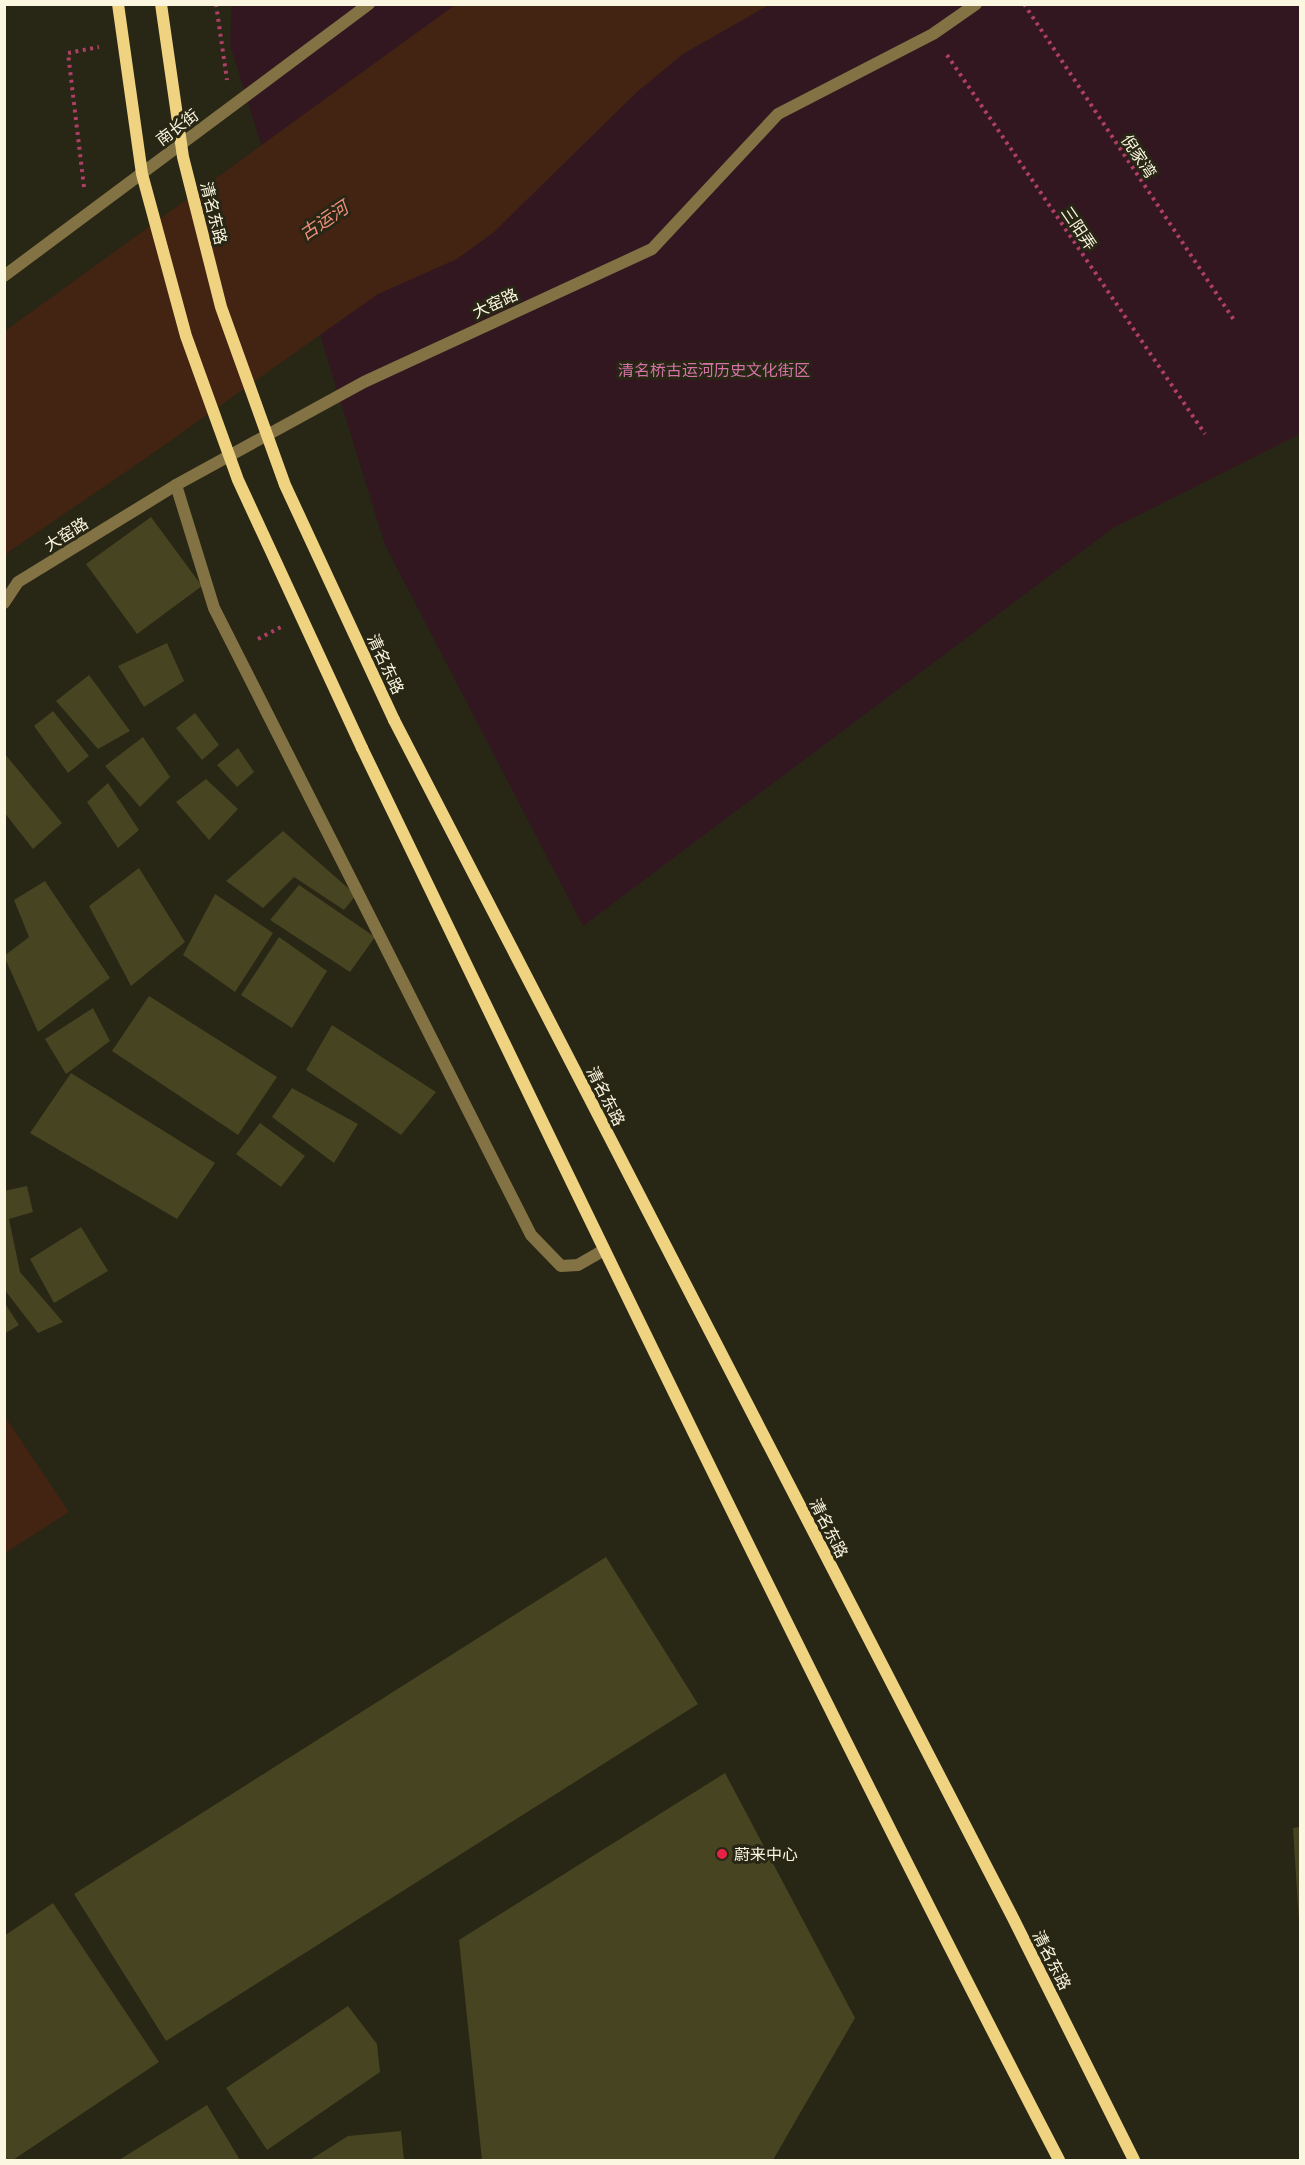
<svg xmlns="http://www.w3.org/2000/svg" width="1305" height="2165" viewBox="0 0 1305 2165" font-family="Montserrat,'Noto Sans SC',sans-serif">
<rect width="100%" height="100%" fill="#282614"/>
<path fill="#321720" d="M232 4 1300 5V434L1113 528 583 926 385 545 230 44Z"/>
<path fill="#432312" d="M455 5H769L683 54 637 92 494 232 457 259 378 294 149 456 7 553 5 557V331Z
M4 1415 69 1512 5 1553H4Z"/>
<path fill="#474422" d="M151 517 202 586 137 634 86 564Z
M167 643 184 681 144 707 118 666Z
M89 675 130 731 98 749 56 701Z
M53 711 89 756 68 773 34 726Z
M195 713 219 745 202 760 176 728Z
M143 737 170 777 140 807 105 766Z
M238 748 254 772 237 787 217 765Z
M4 753 62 823 33 849 4 812Z
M206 779 238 809 209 840 176 802Z
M108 783 139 830 118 848 87 802Z
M283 831 356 895 344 910 294 877 263 908 226 881Z
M139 868 185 942 131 986 89 906Z
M45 881 110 978 38 1032 4 956 29 937 14 900Z
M299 885 375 937 350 972 270 920Z
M215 894 273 933 235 992 183 955Z
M279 937 327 971 292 1028 241 995Z
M149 996 277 1077 238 1135 112 1051Z
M93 1008 110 1041 66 1074 45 1039Z
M332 1025 436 1092 401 1135 306 1070Z
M71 1073 215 1163 177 1219 30 1133Z
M292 1088 358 1124 334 1163 272 1117Z
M260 1123 305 1156 281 1187 236 1154Z
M27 1186 33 1212 9 1219 20 1272 63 1322 38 1333 4 1289V1191Z
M81 1227 108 1271 54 1303 30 1259Z
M4 1302 19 1325 4 1334Z
M606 1557 698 1704 166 2041 74 1894Z
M725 1773 855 2018 773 2160H482L459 1940Z
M1300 1827V1922H1299L1293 1828Z
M53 1903 159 2062 13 2160H4V1936Z
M348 2006 377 2044 380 2072 267 2150 226 2088Z
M207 2105 240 2160H119Z
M401 2131 404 2160H310L348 2136Z"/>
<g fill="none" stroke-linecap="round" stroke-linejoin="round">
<path stroke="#af3f66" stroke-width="4" stroke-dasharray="3 4.5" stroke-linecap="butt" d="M216 4 227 80
M1024 4 1234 320
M947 55 1205 434
M84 187 68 53 99 47
M258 639 281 627"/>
<path stroke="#827244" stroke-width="12" d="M176 485 214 608 531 1235 561 1266 578 1265 604 1250"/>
<path stroke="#827244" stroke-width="12" d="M4 276 369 4
M4 603 18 582 176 485 364 382 652 249 778 114 933 34 976 4"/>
<path stroke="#f0d381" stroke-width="12" d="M394 720 1013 1918 1134 2160
M362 748C590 1221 817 1694 1059 2160"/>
<path stroke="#f0d381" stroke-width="12" d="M118 4 142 174 186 336 238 480 362 748
M161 4 183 157 221 307 285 485 394 720"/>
</g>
<circle fill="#e52146" stroke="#282614" stroke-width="2" cx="722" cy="1854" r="6"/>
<g text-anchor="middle" stroke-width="6" stroke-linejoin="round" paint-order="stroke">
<g font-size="16" fill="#fbf6df" stroke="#282614">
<text transform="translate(177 127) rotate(-37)" y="6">南长街</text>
<text transform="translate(1139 156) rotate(56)" y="6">倪家湾</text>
<text transform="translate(214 213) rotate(76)" y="6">清名东路</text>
<text transform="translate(1079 228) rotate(56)" y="6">三阳弄</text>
<text transform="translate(495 303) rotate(-25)" y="6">大窑路</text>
<text transform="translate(66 534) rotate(-32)" y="6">大窑路</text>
<text transform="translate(386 664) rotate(65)" y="6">清名东路</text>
<text transform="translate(606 1096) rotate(63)" y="6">清名东路</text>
<text transform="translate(829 1528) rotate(63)" y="6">清名东路</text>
<text transform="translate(1052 1960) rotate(63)" y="6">清名东路</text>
</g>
<g font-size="16" fill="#d472a7" stroke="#282614">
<text x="714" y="376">清名桥古运河历史文化街区</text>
</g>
<g font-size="16" fill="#fbf6df" stroke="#282614" text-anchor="start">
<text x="734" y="1860">蔚来中心</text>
</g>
<g font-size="18" font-style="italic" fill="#ef8e79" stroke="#282614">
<text transform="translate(324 221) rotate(-34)" y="6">古运河</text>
</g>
</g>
<rect width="1305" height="2165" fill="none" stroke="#fbf6df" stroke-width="12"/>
</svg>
